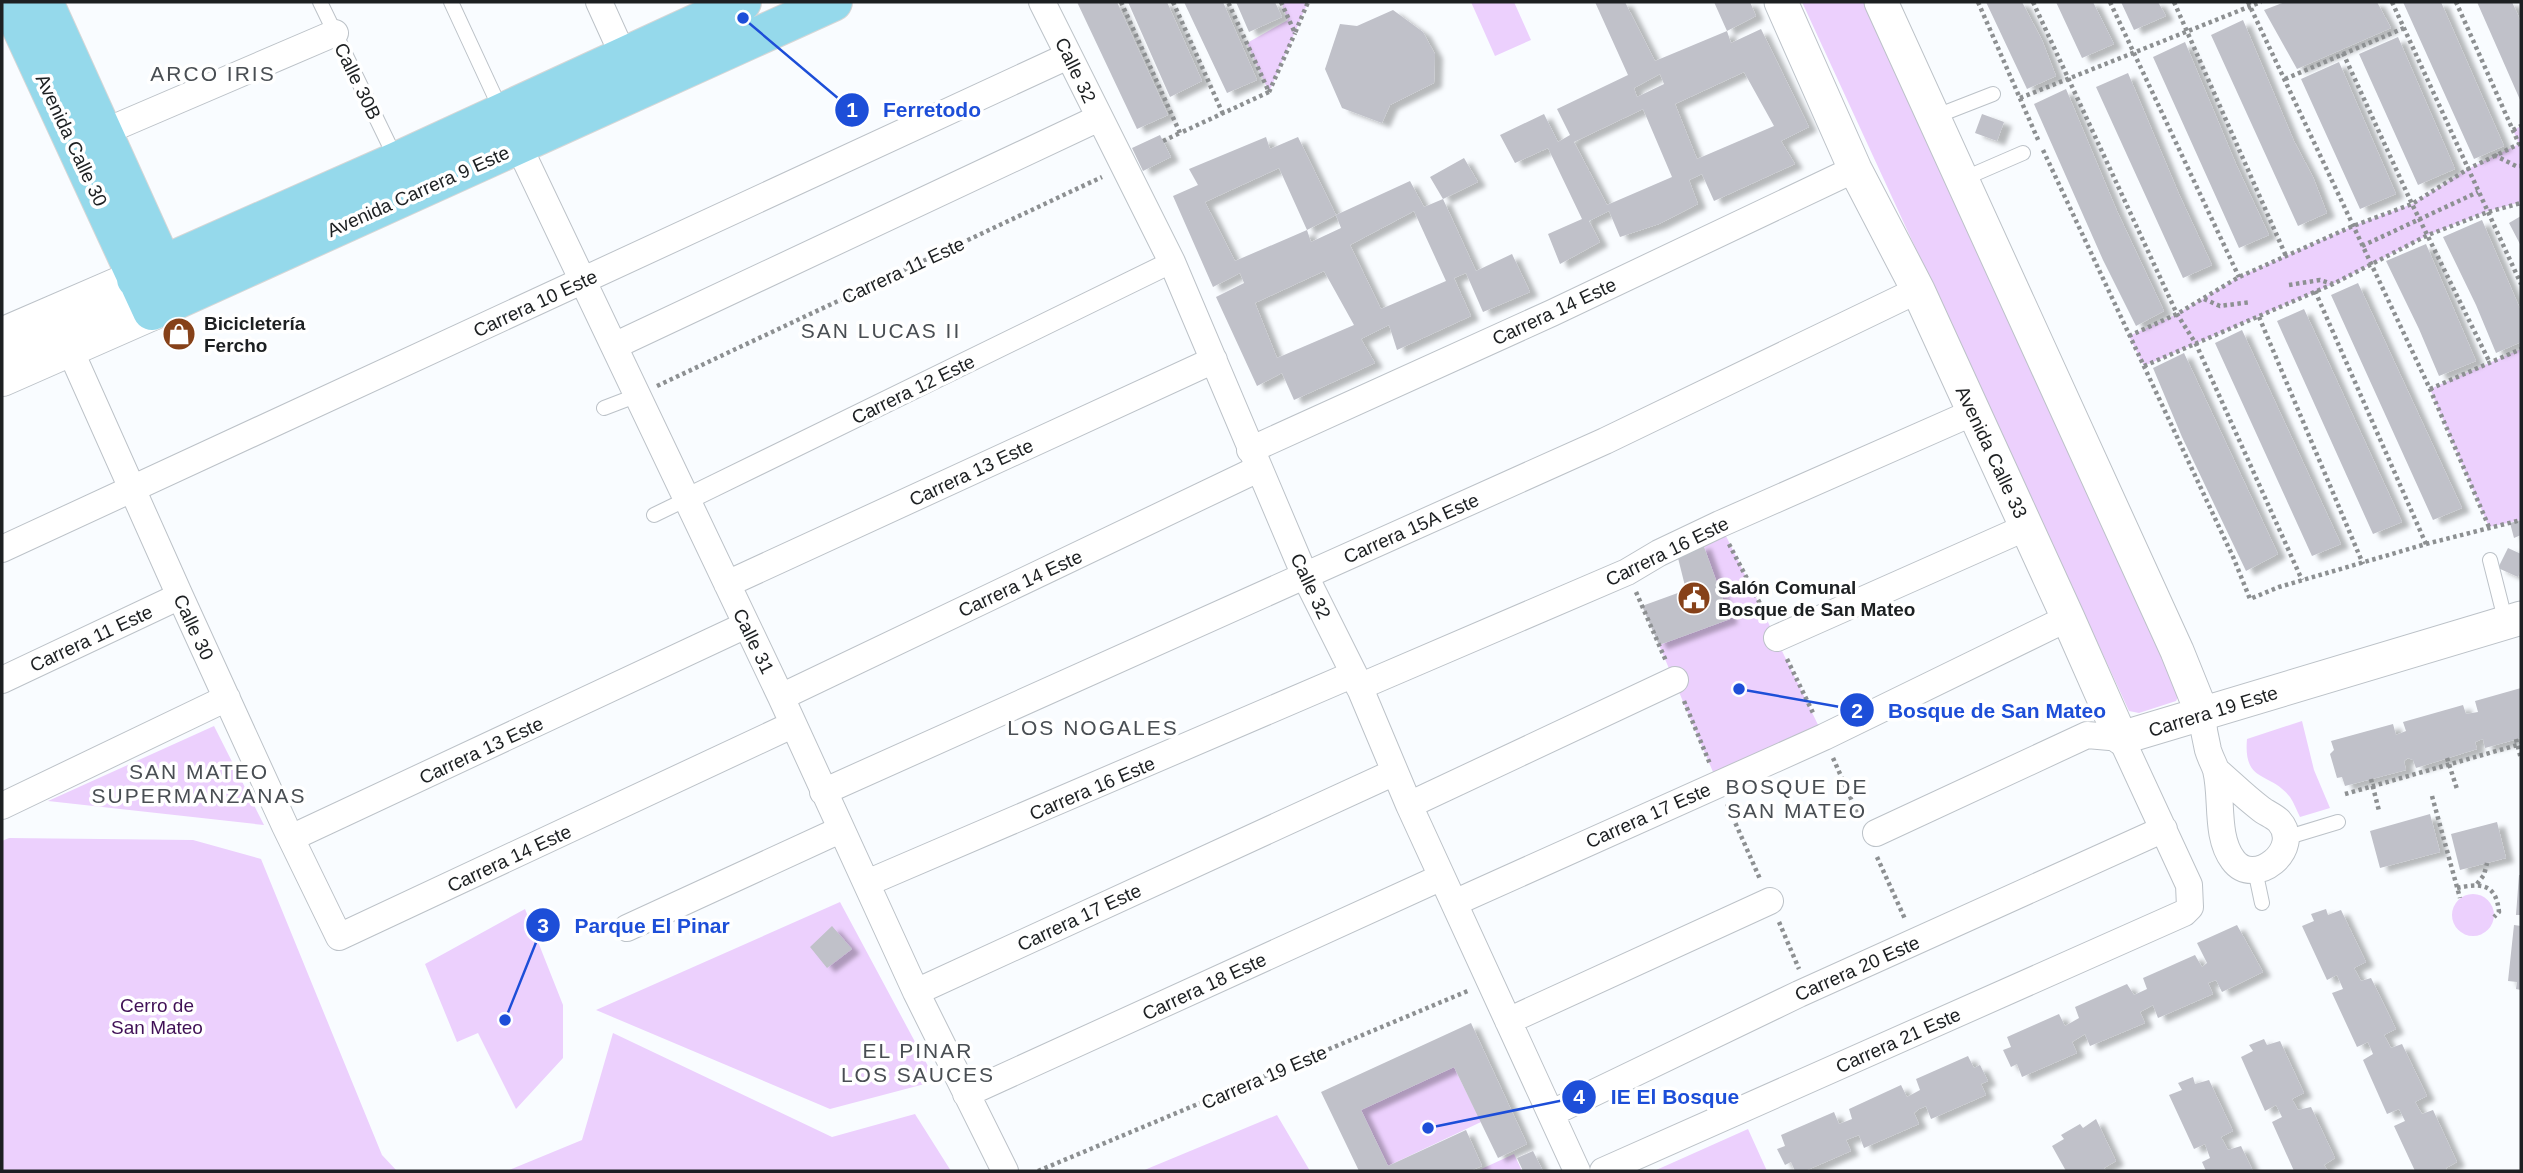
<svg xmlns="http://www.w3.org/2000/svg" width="2523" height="1173" viewBox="0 0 2523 1173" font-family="Arial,sans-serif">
<defs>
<filter id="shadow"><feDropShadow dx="8" dy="4.5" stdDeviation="2" flood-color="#0004"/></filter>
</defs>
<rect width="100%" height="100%" fill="#f9fcff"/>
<path fill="#ecd0fd" d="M1281 2H1308L1269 92 1247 43 1288 20Z
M1471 2H1514L1531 40 1495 56Z
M1802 2H1866L2182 689 2176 701 2139 713 2129 711Z
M2521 126V202L2488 211 2428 235 2333 284 2144 366 2129 336 2177 314 2239 277 2353 226 2412 204 2468 169 2519 144 2513 130Z
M2521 349V520L2489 527 2430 389Z
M1726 536 1822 733 1716 779 1659 645 1730 619 1703 544Z
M2302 721 2314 770 2330 808 2300 817C2297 811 2294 803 2290 797 2270 771 2243 784 2247 739Z
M214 726 264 825 48 801Z
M9 838 193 840 261 859 382 1155 397 1171H2V841Z
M2452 915a21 21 0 1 1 42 0a21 21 0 1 1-42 0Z
M840 902 936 1081 830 1109 596 1010Z
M525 909 563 1005V1058L516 1109 478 1033 457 1042 425 964Z
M613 1033 832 1137 915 1114 951 1171H507L582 1140Z
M1454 1067 1481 1122 1388 1166 1361 1110Z
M1277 1115 1310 1171H1142Z
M1748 1129 1767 1171H1654Z
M1514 1154 1522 1171H1477Z"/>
<path fill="#c0c1c9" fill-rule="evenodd" filter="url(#shadow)" d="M1077 2H1117L1168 115 1137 129Z
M1128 2H1167L1202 81 1170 97Z
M1184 2H1223L1257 80 1227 93Z
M1236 2H1275L1282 17 1249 32Z
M1595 2H1625L1655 61 1727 31 1714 2H1750L1756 16 1727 31 1731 43 1761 29 1809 127 1781 141 1795 164 1714 201 1702 174 1689 180 1698 204 1659 224 1620 237 1609 211 1589 221 1600 242 1560 264 1548 234 1582 219 1548 148 1515 163 1500 135 1544 114 1558 142 1570 135 1557 109 1628 75ZM1744 72 1774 126 1697 159 1675 104ZM1660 74 1664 84 1637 97 1634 88ZM1643 109 1672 177 1607 205 1574 142Z
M1986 2H2022L2042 40 2056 76 2027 89Z
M2056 2H2093L2114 44 2082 58Z
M2121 2H2158L2166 16 2134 30Z
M2285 2H2377L2391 28 2297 69 2264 10Z
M2403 2H2441L2504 146 2474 159Z
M2477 2H2512L2518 15 2521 23V102Z
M1393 10 1423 32 1435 54 1434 83 1390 105 1382 123 1342 108 1325 69 1340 24 1357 26Z
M2243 20 2294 141 2313 177 2327 213 2298 226 2211 35Z
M2398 37 2455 169 2418 185 2359 54Z
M2185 42 2236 164 2269 235 2239 248 2153 57Z
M2339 62 2396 194 2360 209 2301 79Z
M2128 73 2179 194 2212 265 2183 278 2096 87Z
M2066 89 2117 211 2164 311 2136 326 2103 260 2034 104Z
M1982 114 2004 122 1997 141 1975 133Z
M1160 135 1171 157 1143 171 1132 148Z
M1266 137 1270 149 1298 137 1336 215 1307 230 1279 168 1205 202 1235 261 1307 230 1311 242 1341 228 1336 215 1410 181 1424 207 1443 199 1476 271 1512 254 1530 292 1483 312 1466 273 1454 278 1471 316 1397 350 1389 325 1361 339 1375 363 1294 400 1282 373 1257 386 1216 297 1244 283 1240 273 1213 287 1173 196 1198 185 1189 169ZM1414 211 1446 281 1381 309 1350 245ZM1324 271 1354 325 1277 358 1255 303Z
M1464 158 1478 182 1443 199 1430 177Z
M2521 216V246L2509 223Z
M2482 220 2521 311V342L2496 353 2476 305 2443 237Z
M2426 244 2476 361 2439 376 2419 329 2386 261Z
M2358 283 2462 508 2433 520 2331 295Z
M2304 309 2402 522 2373 534 2277 321Z
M2242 330 2341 544 2312 556 2215 343Z
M2184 353 2278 554 2246 571 2182 437 2153 368Z
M2521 520V535L2514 538 2510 523Z
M1703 544 1730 619 1659 645 1642 606 1686 590 1677 554Z
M2508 548 2521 554V569L2518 577 2498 568Z
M2521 688V738L2485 748 2483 739 2480 740 2475 742 2477 749 2416 768 2413 760 2408 758 2404 761 2406 770 2345 786 2342 777 2337 778 2330 754 2334 750 2331 741 2393 724 2396 735 2406 731 2403 722 2463 705 2466 714 2478 712 2475 701Z
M2430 814 2440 852 2380 868 2370 831Z
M2497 822 2506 858 2460 870 2451 834Z
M2519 875H2521V915H2516Z
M2326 909 2328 915 2341 910 2366 962 2354 968 2361 981 2371 978 2396 1029 2384 1035 2391 1048 2402 1044 2427 1096 2415 1102 2422 1114 2433 1110 2457 1162 2446 1168 2447 1171H2415L2394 1126 2405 1121 2399 1109 2387 1114 2363 1060 2373 1054 2368 1042 2357 1047 2332 993 2343 989 2337 975 2327 980 2302 926 2314 921 2311 914Z
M2237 925 2263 972 2222 992 2216 980 2208 983 2213 994 2158 1018 2153 1005 2140 1012 2145 1023 2090 1046 2085 1034 2072 1042 2077 1053 2022 1077 2017 1064 2011 1067 2003 1050 2011 1047 2007 1037 2059 1014 2065 1026 2079 1018 2075 1007 2127 984 2134 995 2147 989 2143 978 2195 955 2202 967 2207 963 2197 943Z
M2514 925 2521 926V990L2516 989 2517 982 2508 981Z
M832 926 852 949 827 968 810 947Z
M1471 1023 1527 1144 1498 1158 1454 1067 1361 1110 1388 1166 1466 1130 1482 1166 1470 1171H1359L1321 1092Z
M2264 1039 2267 1045 2280 1041 2304 1093 2292 1099 2298 1110 2311 1107 2335 1158 2324 1165 2328 1171H2294L2272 1122 2282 1117 2276 1105 2265 1111 2241 1057 2253 1051 2249 1045Z
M1968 1056 1974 1068 1980 1065 1988 1081 1981 1084 1986 1095 1931 1119 1926 1106 1919 1109 1914 1113 1919 1124 1864 1148 1859 1135 1846 1140 1851 1151 1805 1171H1795L1791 1162 1785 1165 1777 1149 1785 1146 1781 1135 1834 1112 1839 1124 1852 1119 1849 1109 1901 1085 1907 1097 1920 1090 1916 1079Z
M2193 1077 2195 1084 2209 1080 2233 1131 2221 1137 2228 1150 2241 1146 2253 1171H2206L2202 1162 2210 1158 2205 1144 2194 1149 2169 1095 2182 1090 2178 1083Z
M2096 1119 2116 1161 2104 1168 2106 1171H2066L2052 1146 2064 1139 2061 1135 2080 1124 2083 1128Z
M1533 1151 1543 1171H1523L1517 1158Z"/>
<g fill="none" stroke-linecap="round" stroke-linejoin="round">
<defs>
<path id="service" d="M320 2 397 161
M451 2 501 110
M1934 117 1993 94
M1963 179 2023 153
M604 408 638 395
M654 515 687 499
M2490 560 2506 623
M2285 838 2338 822
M2255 870 2262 903"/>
<path id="pedestrian" d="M687 499 1172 262"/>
<path id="minor" d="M599 2 623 55
M1042 2 1172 262 1305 576 1354 674 1409 805 1577 1171
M511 130 781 697 916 992 1005 1171
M104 132 335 33
M63 334 180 596 285 826 339 937 792 725
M614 346 1099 118
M1250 450 1552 313 1855 169
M2 549 1068 56
M727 584 1214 360
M1777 638 2027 527
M2 680 180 596
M1359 687 1627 572 1659 553 1720 524 1974 412
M781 697 1258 469
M2202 713C2203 726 2205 738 2208 750 2210 757 2214 764 2216 770 2223 798 2215 836 2233 860 2254 889 2304 849 2279 821 2274 816 2266 813 2261 809 2245 797 2231 783 2216 770
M823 792 1605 441 1918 290
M1409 805 1675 680
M2 806 227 698
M291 838 746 625
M867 883 1354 674
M1454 903 1824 737 2068 618
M627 928 840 830
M916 992 1395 772
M1508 1021 1770 901
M966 1094 1442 877
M1552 1113 1799 994 2164 829
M1603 1171 2184 913 2190 907 2189 885 2121 738 2087 735 1876 833"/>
<path id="tertiary" d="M1781 2 1855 169 1918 290 2068 618 2121 738 2521 618
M1881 2 2177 651 2202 713"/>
<path id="secondary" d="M2 337 136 279
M2 377 152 311"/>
<path id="primary" d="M7 2 13 10 152 311 833 2
M44 2 173 287
M136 279 162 265 397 161 742 2"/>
</defs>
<use href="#service" stroke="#bcc2c8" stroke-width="16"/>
<use href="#pedestrian" stroke="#bcc2c8" stroke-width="23"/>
<use href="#minor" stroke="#bcc2c8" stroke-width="28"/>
<use href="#tertiary" stroke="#bcc2c8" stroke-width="35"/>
<use href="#secondary" stroke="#bcc2c8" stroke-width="40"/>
<use href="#primary" stroke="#d6d7d7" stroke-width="40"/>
<path stroke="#8d9092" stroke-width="4.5" stroke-dasharray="3.5 3.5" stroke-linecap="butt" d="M1121 2 1180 133 1269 92 1228 2
M1173 2 1223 114
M1281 2 1295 33 1308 2
M1978 2 2039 142
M2033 2 2177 314 2196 344 2302 580
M2110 2 2239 277
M2174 2 2286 256
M2248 2 2430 389 2489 527
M2392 2 2521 284
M2343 53 2412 204 2490 363
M2285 79 2404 28
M1269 92 1295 33
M2020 98 2261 2
M2513 130 2521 126
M1163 141 1180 133
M2043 150 2234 559 2250 599 2279 587 2426 544 2521 520
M2494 155 2516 166H2521
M2362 246 2478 192
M2289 285 2320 280 2333 284
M2315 291 2426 544
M2204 299 2220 306 2251 302
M2259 317 2363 564
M2129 336 2177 314 2239 277 2353 226 2412 204 2468 169 2519 144 2456 2
M2144 366 2333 284 2428 235 2488 212 2521 203
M657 386 1102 177
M2430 389 2521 349
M1729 544 1767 617
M1636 592 1666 661
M1787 659 1814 715
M1684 701 1710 764
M2516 739 2521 759
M1833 758 1859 817
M2447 758 2457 789
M2371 779 2379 811
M2345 794 2521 744
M2432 796 2460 898
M1727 804 1760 879
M1877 857 1905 919
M2477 884 2484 875 2487 863
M2457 888C2481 883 2496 883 2499 912L2494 917
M1779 922 1799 969
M1038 1171 1470 990"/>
<use href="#service" stroke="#fff" stroke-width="14"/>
<use href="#pedestrian" stroke="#fff" stroke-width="21"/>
<use href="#minor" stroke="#fff" stroke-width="26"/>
<use href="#tertiary" stroke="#fff" stroke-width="33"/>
<use href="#secondary" stroke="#fff" stroke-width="38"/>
<use href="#primary" stroke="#95d9eb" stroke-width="38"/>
</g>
<defs>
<symbol id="shop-disc" viewBox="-11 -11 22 22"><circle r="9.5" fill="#864119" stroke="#fff"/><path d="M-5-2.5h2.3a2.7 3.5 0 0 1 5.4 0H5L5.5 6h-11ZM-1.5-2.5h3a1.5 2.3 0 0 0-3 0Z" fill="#fff"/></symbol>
<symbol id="civic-disc" viewBox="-11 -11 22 22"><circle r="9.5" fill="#864119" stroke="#fff"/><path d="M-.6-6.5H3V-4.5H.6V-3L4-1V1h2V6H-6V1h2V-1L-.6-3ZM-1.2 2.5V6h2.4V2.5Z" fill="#fff"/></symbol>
</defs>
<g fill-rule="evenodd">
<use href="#shop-disc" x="160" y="315" width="38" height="38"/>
<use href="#civic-disc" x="1675" y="579" width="38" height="38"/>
</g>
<g text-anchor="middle" stroke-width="7" stroke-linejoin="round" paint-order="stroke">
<g font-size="19" fill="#1d2022" stroke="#fff">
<text transform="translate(1076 70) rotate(64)" y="7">Calle 32</text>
<text transform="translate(358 81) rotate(64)" y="7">Calle 30B</text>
<text transform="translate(72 140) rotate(65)" y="7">Avenida Calle 30</text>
<text transform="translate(418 191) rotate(-24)" y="7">Avenida Carrera 9 Este</text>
<text transform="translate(903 270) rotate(-25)" y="7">Carrera 11 Este</text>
<text transform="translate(535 303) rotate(-25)" y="7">Carrera 10 Este</text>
<text transform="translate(1554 311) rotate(-25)" y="7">Carrera 14 Este</text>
<text transform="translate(913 389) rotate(-26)" y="7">Carrera 12 Este</text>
<text transform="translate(1992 452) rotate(65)" y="7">Avenida Calle 33</text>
<text transform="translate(971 472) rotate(-25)" y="7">Carrera 13 Este</text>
<text transform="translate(1411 528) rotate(-24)" y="7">Carrera 15A Este</text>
<text transform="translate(1667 551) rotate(-26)" y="7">Carrera 16 Este</text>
<text transform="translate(1020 583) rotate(-25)" y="7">Carrera 14 Este</text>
<text transform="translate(1311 586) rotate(65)" y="7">Calle 32</text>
<text transform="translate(194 627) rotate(65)" y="7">Calle 30</text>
<text transform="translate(91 638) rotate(-25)" y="7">Carrera 11 Este</text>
<text transform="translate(754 641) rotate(64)" y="7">Calle 31</text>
<text transform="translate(2213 711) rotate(-17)" y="7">Carrera 19 Este</text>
<text transform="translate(481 750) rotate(-25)" y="7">Carrera 13 Este</text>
<text transform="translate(1092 788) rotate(-23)" y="7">Carrera 16 Este</text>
<text transform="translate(1648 815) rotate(-24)" y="7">Carrera 17 Este</text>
<text transform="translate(509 858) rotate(-25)" y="7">Carrera 14 Este</text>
<text transform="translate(1079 917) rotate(-25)" y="7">Carrera 17 Este</text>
<text transform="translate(1857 968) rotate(-24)" y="7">Carrera 20 Este</text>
<text transform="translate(1204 986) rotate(-25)" y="7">Carrera 18 Este</text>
<text transform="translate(1898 1040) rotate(-24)" y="7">Carrera 21 Este</text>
<text transform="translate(1264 1077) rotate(-23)" y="7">Carrera 19 Este</text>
</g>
<g font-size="19" font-weight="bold" fill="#1d2022" stroke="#fff" text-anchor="start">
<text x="204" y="330">Bicicletería<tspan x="204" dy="22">Fercho</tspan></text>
<text x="1718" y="594">Salón Comunal<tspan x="1718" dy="22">Bosque de San Mateo</tspan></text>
</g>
<g font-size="19" fill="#401056" stroke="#fff">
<text x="157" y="1012">Cerro de<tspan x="157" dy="22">San Mateo</tspan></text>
</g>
<g font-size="21" letter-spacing="2" fill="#494e53" stroke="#fff">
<text x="213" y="81">ARCO IRIS</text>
<text x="881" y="338">SAN LUCAS II</text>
<text x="1093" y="735">LOS NOGALES</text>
<text x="199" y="779">SAN MATEO<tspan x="199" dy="24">SUPERMANZANAS</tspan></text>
<text x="1797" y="794">BOSQUE DE<tspan x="1797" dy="24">SAN MATEO</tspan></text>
<text x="918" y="1058">EL PINAR<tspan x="918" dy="24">LOS SAUCES</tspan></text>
</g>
</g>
<path fill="none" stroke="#1d4ed8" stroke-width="2.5" d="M743 18L852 110M1739 689L1857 710M505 1020L543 925M1428 1128L1579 1097"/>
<g fill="#1d4ed8" stroke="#fff" stroke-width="2.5">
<circle cx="743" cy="18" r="7"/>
<circle cx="1739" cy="689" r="7"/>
<circle cx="505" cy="1020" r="7"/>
<circle cx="1428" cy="1128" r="7"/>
<circle cx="852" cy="110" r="18"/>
<circle cx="1857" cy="710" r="18"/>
<circle cx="543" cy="925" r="18"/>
<circle cx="1579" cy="1097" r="18"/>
</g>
<g font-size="21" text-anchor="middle" font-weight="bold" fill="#fff">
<text x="852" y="117">1</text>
<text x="1857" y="718">2</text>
<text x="543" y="933">3</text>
<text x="1579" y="1104">4</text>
</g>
<g font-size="21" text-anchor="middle" font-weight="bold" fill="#1d4ed8" stroke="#fff" stroke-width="7" stroke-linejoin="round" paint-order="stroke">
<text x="932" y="117">Ferretodo</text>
<text x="1997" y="718">Bosque de San Mateo</text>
<text x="652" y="933">Parque El Pinar</text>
<text x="1675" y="1104">IE El Bosque</text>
</g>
<rect width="2523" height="1173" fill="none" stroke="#1d2022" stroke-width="7"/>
</svg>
